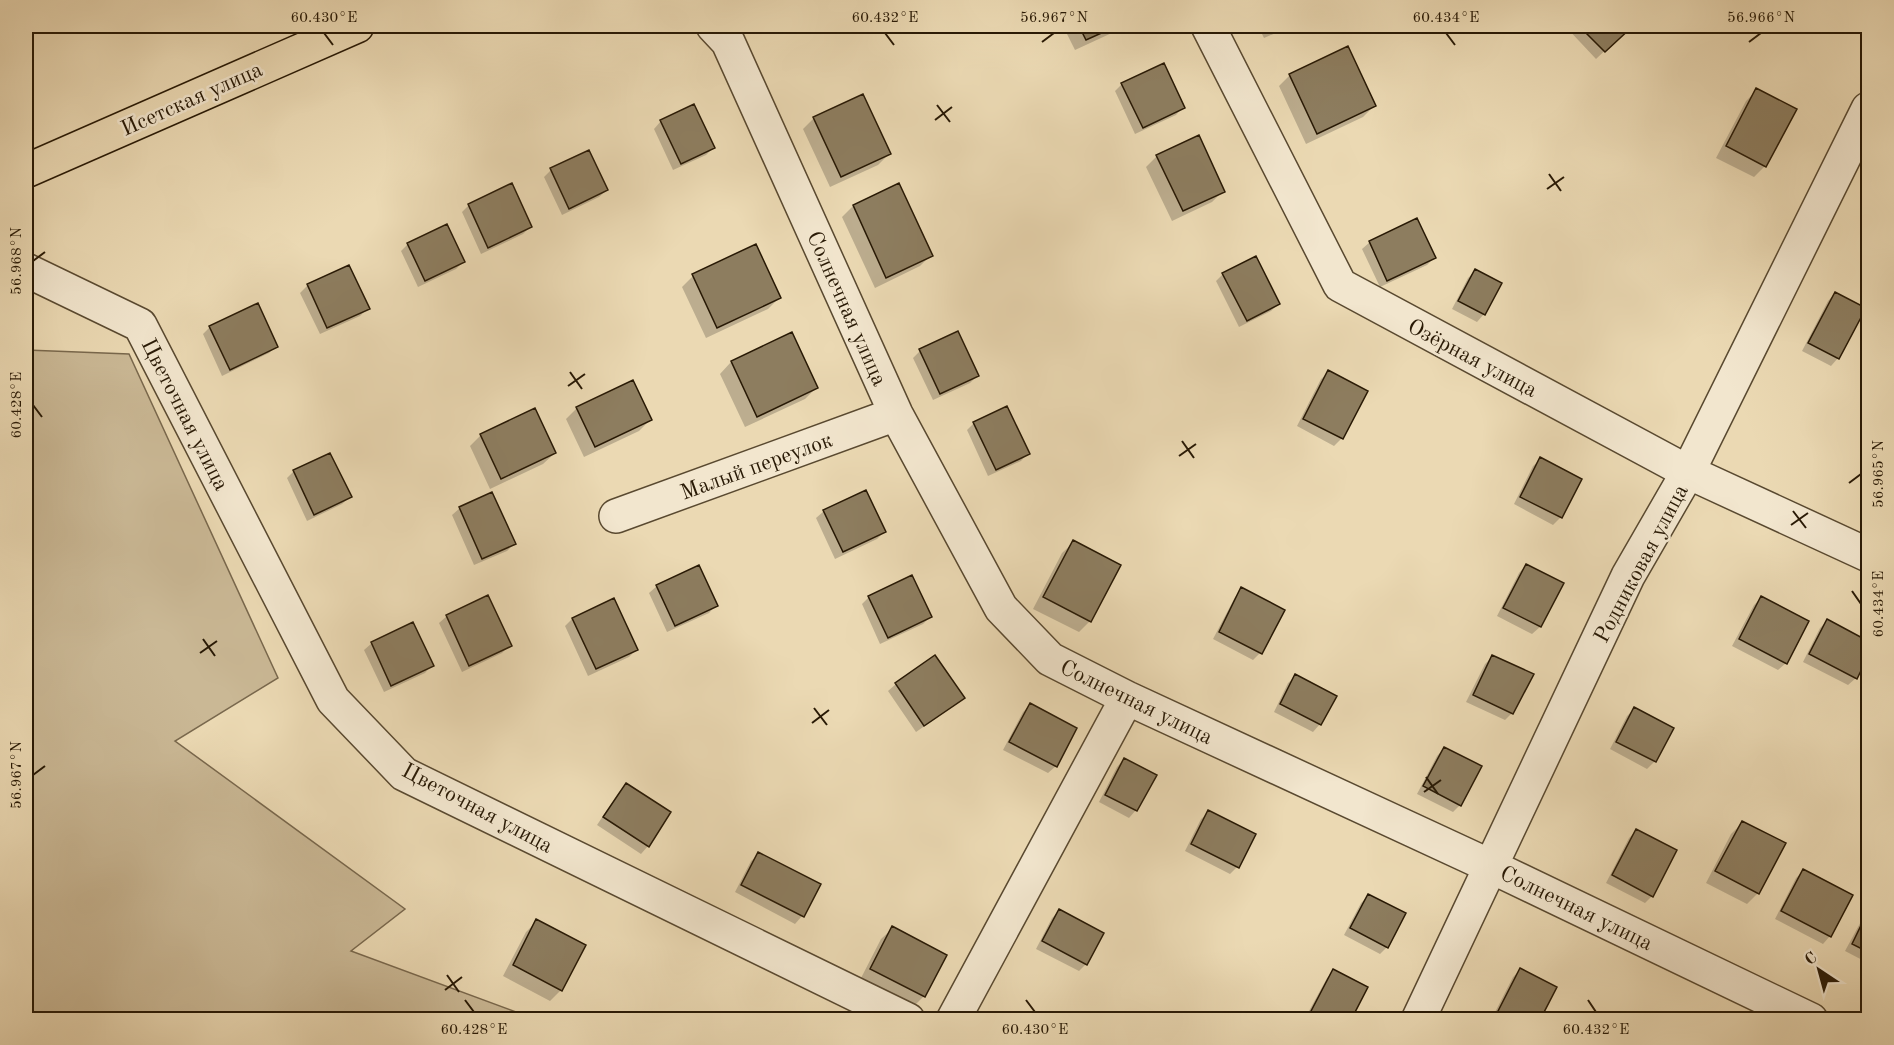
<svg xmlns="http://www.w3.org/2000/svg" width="1894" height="1045" viewBox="0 0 1894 1045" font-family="'Old Standard TT',serif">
<rect width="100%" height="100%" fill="#ebd9b3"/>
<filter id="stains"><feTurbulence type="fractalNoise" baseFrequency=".00333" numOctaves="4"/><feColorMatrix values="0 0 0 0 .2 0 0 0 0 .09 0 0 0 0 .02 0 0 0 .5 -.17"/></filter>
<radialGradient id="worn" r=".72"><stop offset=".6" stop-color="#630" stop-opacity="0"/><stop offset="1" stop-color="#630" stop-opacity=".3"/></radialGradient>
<path fill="#cab895" stroke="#79684d" stroke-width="1.5" d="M26 350 129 354 278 678 175 741 405 909 351 951 535 1019H26Z"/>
<path fill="#0003" d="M135 26H155L139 33Z
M1063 26H1127L1075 50Z
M1258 26H1292L1264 38Z
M1565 26H1631L1596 59Z
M1290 75 1374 106 1363 117 1306 144 1279 86Z
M1122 84 1183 107 1176 115 1135 134 1115 91Z
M1757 90 1765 166 1754 177 1716 158 1746 101Z
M814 118 889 154 878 165 830 187 803 129Z
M661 121 713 148 706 155 673 170 654 129Z
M1157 156 1223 191 1212 202 1172 221 1146 167Z
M551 170 607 190 599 197 562 215 544 177Z
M898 185 931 255 920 266 875 288 842 217 853 206Z
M469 205 530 227 523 234 481 254 462 212Z
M1370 242 1434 258 1427 265 1380 287 1362 249Z
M408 244 463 262 456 269 418 287 401 251Z
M755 246 779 298 768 309 706 338 682 287 693 276Z
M348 267 368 308 360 316 320 334 300 293 307 286Z
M1475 271 1484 314 1477 322 1452 309 1468 278Z
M1223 274 1278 304 1271 311 1239 327 1216 281Z
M1835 293 1838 358 1831 366 1802 351 1828 301Z
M210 327 277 346 269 353 222 376 203 334Z
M791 334 816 388 805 399 745 427 720 374 731 362Z
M920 351 977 376 970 383 933 400 913 358Z
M1329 372 1366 391 1341 439 1334 446 1297 426 1321 379Z
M577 408 650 420 639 431 584 457 566 419Z
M974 423 1028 453 1021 461 988 476 967 430Z
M481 435 555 453 543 464 490 489 470 446Z
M1541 459 1561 517 1553 525 1514 504 1533 466Z
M294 471 350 497 342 504 307 521 287 478Z
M460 508 514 544 507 551 474 565 452 515Z
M824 511 884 532 877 539 835 559 816 518Z
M1074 542 1090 621 1079 632 1033 609 1062 553Z
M1526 565 1562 584 1540 627 1532 634 1497 616 1519 573Z
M657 586 716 605 709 613 667 632 649 593Z
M1242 589 1283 611 1260 653 1253 660 1213 639 1235 597Z
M487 597 510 645 502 653 462 672 439 623 447 616Z
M869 597 930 617 923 624 880 644 862 604Z
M1761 598 1786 663 1778 670 1732 646 1754 605Z
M613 600 637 649 629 657 588 676 565 626 572 619Z
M1827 621 1868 643V653L1856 678 1848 685 1803 662 1820 628Z
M372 643 432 665 425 673 384 692 364 650Z
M935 657 963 698 955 705 916 732 888 691 896 684Z
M1492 657 1512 713 1505 720 1466 702 1485 664Z
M1296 676 1320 724 1313 732 1274 712 1288 683Z
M1030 705 1056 766 1048 773 1003 750 1023 712Z
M1634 709 1672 728 1655 761 1647 769 1610 749 1627 716Z
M1444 748 1460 805 1453 812 1417 794 1437 756Z
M1124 759 1136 810 1129 818 1099 802 1117 767Z
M626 785 648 846 641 854 597 825 619 792Z
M1209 812 1254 835 1237 867 1230 874 1185 851 1201 819Z
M1742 823 1758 893 1747 904 1706 883 1731 834Z
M1636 831 1652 896 1645 903 1606 883 1629 838Z
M759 854 819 885 802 916 795 924 735 892 751 861Z
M1803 871 1830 936 1823 944 1775 919 1796 878Z
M1368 896 1387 947 1380 954 1344 935 1361 903Z
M1868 910V963L1845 951 1865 914Z
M1059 911 1086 964 1079 971 1036 949 1052 918Z
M537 921 561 990 550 1001 503 976 526 932Z
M893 928 945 955 924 996 913 1007 860 980 881 939Z
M1334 970 1349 1020H1304L1327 978Z
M1520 970 1538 1020H1491L1513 977Z"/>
<path fill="#8d7d5f" stroke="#281905" stroke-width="1.5" d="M1079 26H1117L1086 40Z
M1579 26H1633L1605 52Z
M1348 46 1376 106 1317 134 1289 74Z
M1164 63 1185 108 1143 128 1121 83Z
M1756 88 1797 109 1766 167 1726 146Z
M863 94 891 154 841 177 813 117Z
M694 104 715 148 681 164 660 120Z
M1199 135 1225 192 1183 211 1156 155Z
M589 150 608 190 569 209 550 168Z
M512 183 532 227 488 248 468 204Z
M899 183 933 256 886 278 853 205Z
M1417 218 1436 258 1387 281 1369 241Z
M447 224 465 262 425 281 407 243Z
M756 244 781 298 717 328 692 274Z
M1256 256 1280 304 1247 321 1222 273Z
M349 265 370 309 327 328 307 284Z
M1475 269 1502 283 1485 315 1458 301Z
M1835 292 1866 308 1839 359 1808 343Z
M258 303 278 347 230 370 209 326Z
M958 331 979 376 940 394 919 349Z
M792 332 818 388 757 417 731 361Z
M1328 370 1368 391 1343 439 1303 419Z
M633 380 652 420 595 447 576 407Z
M1007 406 1030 454 996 470 973 422Z
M535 408 556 453 501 479 480 434Z
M330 453 352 497 314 515 293 470Z
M1540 457 1582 479 1562 518 1520 497Z
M866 490 886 532 843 552 823 510Z
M492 492 516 544 482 559 459 507Z
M1073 540 1121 565 1091 622 1043 597Z
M1526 564 1564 583 1541 627 1503 608Z
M699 565 718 606 675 626 656 585Z
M912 575 932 617 888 638 868 596Z
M1241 587 1285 610 1262 654 1219 632Z
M488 595 512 646 469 666 446 615Z
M1761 596 1809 621 1787 664 1739 639Z
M614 598 638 650 596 669 572 618Z
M1827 619 1868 641V656L1857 679 1809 654Z
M413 622 434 666 391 686 371 642Z
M935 655 965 698 924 726 895 683Z
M1492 655 1534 674 1513 714 1473 695Z
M1295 674 1337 696 1321 725 1280 704Z
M1030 703 1077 728 1057 767 1009 742Z
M1634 707 1674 728 1656 762 1616 742Z
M1444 747 1482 766 1461 806 1423 786Z
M1124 758 1157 775 1137 811 1105 795Z
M626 783 671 812 649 847 603 817Z
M1208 810 1256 834 1239 868 1191 844Z
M1742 821 1786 843 1759 894 1715 871Z
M1636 829 1677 850 1653 897 1612 875Z
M758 852 821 884 804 917 741 885Z
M1803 869 1853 895 1831 937 1781 911Z
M1368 894 1406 913 1388 948 1350 928Z
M1059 909 1104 933 1087 965 1042 941Z
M1868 911V952L1852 944Z
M536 919 586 945 562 991 513 965Z
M892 926 947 955 925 997 870 969Z
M1520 968 1557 987 1540 1020H1500L1495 1017Z
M1333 969 1368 987 1351 1020H1317L1309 1015Z"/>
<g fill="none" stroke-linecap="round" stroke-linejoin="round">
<defs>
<path id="minor" d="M713 26 728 42 896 414 1001 608 1050 659 1127 698 1490 866 1811 1020
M1208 26 1340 285 1688 472 1868 555
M26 270 140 325 333 700 404 774 908 1020
M616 516 896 414
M953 1020 1127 698
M1418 1020 1628 576 1688 472 1868 109"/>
<path id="major" d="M26 171 357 26"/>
</defs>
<use href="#minor" stroke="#594930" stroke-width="36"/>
<use href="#major" stroke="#281905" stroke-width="36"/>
<use href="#minor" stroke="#f2e6ce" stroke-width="33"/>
<use href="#major" stroke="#ebd9b3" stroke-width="33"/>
</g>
<path fill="none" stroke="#281905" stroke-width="2" d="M324 33 333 45M885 33 894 45M1446 33 1455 45M1042 42 1054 33M1749 42 1761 33M937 105 950 122M935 120 952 107M1549 174 1561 191M1547 189 1564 177M33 261 45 252M570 372 582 389M568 386 585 374M33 405 42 417M1182 441 1194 458M1179 456 1196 444M1849 483 1861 474M1793 511 1806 528M1791 525 1808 513M1852 591 1861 604M203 639 215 656M200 653 217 641M814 708 827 725M812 723 829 710M33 775 45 766M1426 777 1438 794M1424 792 1441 780M447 975 459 992M445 990 462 977M465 1000 474 1012M1026 1000 1035 1012M1588 1000 1596 1012"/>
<g text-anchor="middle" stroke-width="5" stroke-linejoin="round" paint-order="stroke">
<g font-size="22" fill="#281905" stroke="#f2e6ce">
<text transform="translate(191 98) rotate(-24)" y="8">Исетская улица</text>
<text transform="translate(848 308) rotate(66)" y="8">Солнечная улица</text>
<text transform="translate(1473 357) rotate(28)" y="8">Озёрная улица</text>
<text transform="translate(186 414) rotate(63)" y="8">Цветочная улица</text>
<text transform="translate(756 465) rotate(-20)" y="8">Малый переулок</text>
<text transform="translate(1640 563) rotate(-62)" y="8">Родниковая улица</text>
<text transform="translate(1137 701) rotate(26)" y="8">Солнечная улица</text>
<text transform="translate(478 807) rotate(28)" y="8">Цветочная улица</text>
<text transform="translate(1577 907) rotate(26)" y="8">Солнечная улица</text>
</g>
</g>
<rect width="1894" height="1045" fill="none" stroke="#ebd9b3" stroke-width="66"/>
<g transform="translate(1819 970) rotate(324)" stroke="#f2e6ce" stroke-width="4.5" paint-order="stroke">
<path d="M0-4.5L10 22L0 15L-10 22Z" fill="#281905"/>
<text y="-9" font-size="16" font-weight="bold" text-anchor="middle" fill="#281905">С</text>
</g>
<rect x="33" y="33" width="1828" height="979" fill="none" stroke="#281905" stroke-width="2"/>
<g font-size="15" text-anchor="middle" fill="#281905">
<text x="324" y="22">60.430°E</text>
<text x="885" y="22">60.432°E</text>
<text x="1054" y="22">56.967°N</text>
<text x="1446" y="22">60.434°E</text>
<text x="1761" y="22">56.966°N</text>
<text transform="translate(16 261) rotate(-90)" y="5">56.968°N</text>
<text transform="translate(16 405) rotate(-90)" y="5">60.428°E</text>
<text transform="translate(1878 474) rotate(-90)" y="5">56.965°N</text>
<text transform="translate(1878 604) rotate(-90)" y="5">60.434°E</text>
<text transform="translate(16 775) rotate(-90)" y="5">56.967°N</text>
<text x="474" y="1034">60.428°E</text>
<text x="1035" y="1034">60.430°E</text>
<text x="1596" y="1034">60.432°E</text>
</g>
<rect width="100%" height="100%" filter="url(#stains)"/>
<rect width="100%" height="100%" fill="url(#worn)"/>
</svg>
